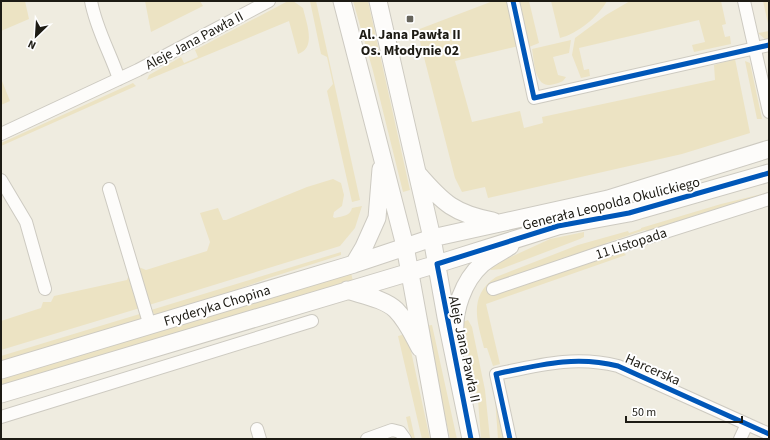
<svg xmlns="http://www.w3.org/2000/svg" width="770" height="440" viewBox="0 0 770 440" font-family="'Source Sans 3',sans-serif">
<rect width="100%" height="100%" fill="#efece0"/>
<path fill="#ece3c3" d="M1 1H25L29 19 1 31Z
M145 1H200L203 6 151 32Z
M288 1H293L303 8C306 22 317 48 298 54L289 21 147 80 149 75 181 57 184 63 198 57 195 50Z
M310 1H316L360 200 352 202 327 91 333 84 327 57 321 54Z
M353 1H368L410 190 403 192 373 71Z
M493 1H511L519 46 455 61 472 122 520 111 524 128 543 123 542 117 715 80 714 65 735 59 750 133 682 154 488 198 485 187 462 192 455 178 417 30Z
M520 1H529L539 43 529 47Z
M551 1H607C598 17 577 34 560 38Z
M630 1H721L726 24 722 25 725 37 730 36 731 44 694 52 692 45 705 42 699 20 579 48 584 70 589 69 590 76 581 78 572 55 575 38 606 15Z
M763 1H769V28Z
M769 31V40L767 41 758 33Z
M571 40 569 53 553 57 558 75 566 77 563 81C559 83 552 85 548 85 534 84 534 59 532 49Z
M745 61 750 63 762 119H757Z
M2 81 10 101 1 105V82Z
M133 83 136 86 1 146V143Z
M333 179 341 183 344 195 342 206 334 212 333 217 335 218C343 216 350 216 352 208L362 206 355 228 340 246 149 305 136 266 146 270 207 251 210 242 200 213 218 208 223 220H226L307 187Z
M766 193 767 196 740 205 738 202 659 227 656 231 650 233 645 230 606 243 604 248 621 250 626 255 486 304 500 364 493 366 487 348H484C477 321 468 296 496 277L578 245 628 231 629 233 641 229V228L721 204Z
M584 232V237L580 239 501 269 491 270 489 267 550 239Z
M341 252V255L269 278 219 296 155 315 151 310Z
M351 273 353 281 1 386V379Z
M129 275 140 308 1 350V321L41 308 43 302H51L54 296 127 280Z
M143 313 142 319 1 361V356Z
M468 320 472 327 485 390 490 439H481L478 400 463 328V322Z
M432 325 457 439H450L425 326Z
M406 334 411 351 430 439H422L398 336Z
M494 384 506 439H498Z
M410 416 415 439H411L406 417Z"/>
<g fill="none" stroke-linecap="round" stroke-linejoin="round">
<defs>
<path id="street" d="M91 1C96 29 110 52 119 79
M513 1 534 98 769 45
M744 1 769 112
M1 134 138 70 269 1
M1 180 26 222 45 289
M109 189 150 326
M493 289 599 253 769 199
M1 417 312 321
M257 429 260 439
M367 439 392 430 400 432 405 439
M510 439 496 374C539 365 575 355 618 366L769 434
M740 439 747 424"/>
<path id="secondary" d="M342 1 405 246 440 439
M378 1 432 238 446 317 471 439
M418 174C443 203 455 214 493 221
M354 264 364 247 377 218 381 169
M347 290C362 295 385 299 396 310 407 321 413 335 420 348
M455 335C453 311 463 281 482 264 490 257 501 252 510 246
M1 370 354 264 432 238 608 199 769 149
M1 394 437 264 558 226 629 213 769 173"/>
</defs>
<use href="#street" stroke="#cdcac1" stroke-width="14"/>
<use href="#secondary" stroke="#cdcac1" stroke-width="19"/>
<use href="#street" stroke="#fdfcfa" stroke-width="12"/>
<use href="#secondary" stroke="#fdfcfa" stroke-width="17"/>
<defs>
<path id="cycleway" d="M513 1 534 98 769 45
M471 439 437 264 558 226 629 213 769 173
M510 439 496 374C539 365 575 355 618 366L769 434"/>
</defs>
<use href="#cycleway" stroke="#fff" stroke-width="8"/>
<use href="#cycleway" stroke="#0057b8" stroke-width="5"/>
</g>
<rect fill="#66645b" stroke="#fff" stroke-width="1.5" x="406" y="15" width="8" height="8" rx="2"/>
<g text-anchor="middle" stroke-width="4" stroke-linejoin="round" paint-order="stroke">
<g font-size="14" font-weight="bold" fill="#1d1b14" stroke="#fff">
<text x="410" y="39">Al. Jana Pawła II<tspan x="410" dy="16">Os. Młodynie 02</tspan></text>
</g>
<g font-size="14" fill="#1d1b14" stroke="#fff">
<text transform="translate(194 40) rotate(-28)" y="5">Aleje Jana Pawła II</text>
<text transform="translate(611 203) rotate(-14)" y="5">Generała Leopolda Okulickiego</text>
<text transform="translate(631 243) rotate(-18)" y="5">11 Listopada</text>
<text transform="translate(217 305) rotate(-17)" y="5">Fryderyka Chopina</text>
<text transform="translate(465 349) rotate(78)" y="5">Aleje Jana Pawła II</text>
<text transform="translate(653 369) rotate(24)" y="5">Harcerska</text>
</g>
</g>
<rect width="770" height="440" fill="none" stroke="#1d1b14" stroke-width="4"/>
<g transform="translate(36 36) rotate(205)" stroke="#ffffff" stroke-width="3" paint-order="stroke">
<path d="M0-3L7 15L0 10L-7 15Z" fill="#1d1b14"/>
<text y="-6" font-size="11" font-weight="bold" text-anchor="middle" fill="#1d1b14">N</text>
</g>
<path d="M626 416v6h116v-6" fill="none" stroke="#1d1b14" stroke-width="2"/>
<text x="632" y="416" font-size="12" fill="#1d1b14" stroke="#ffffff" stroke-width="3" paint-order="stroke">50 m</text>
</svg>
